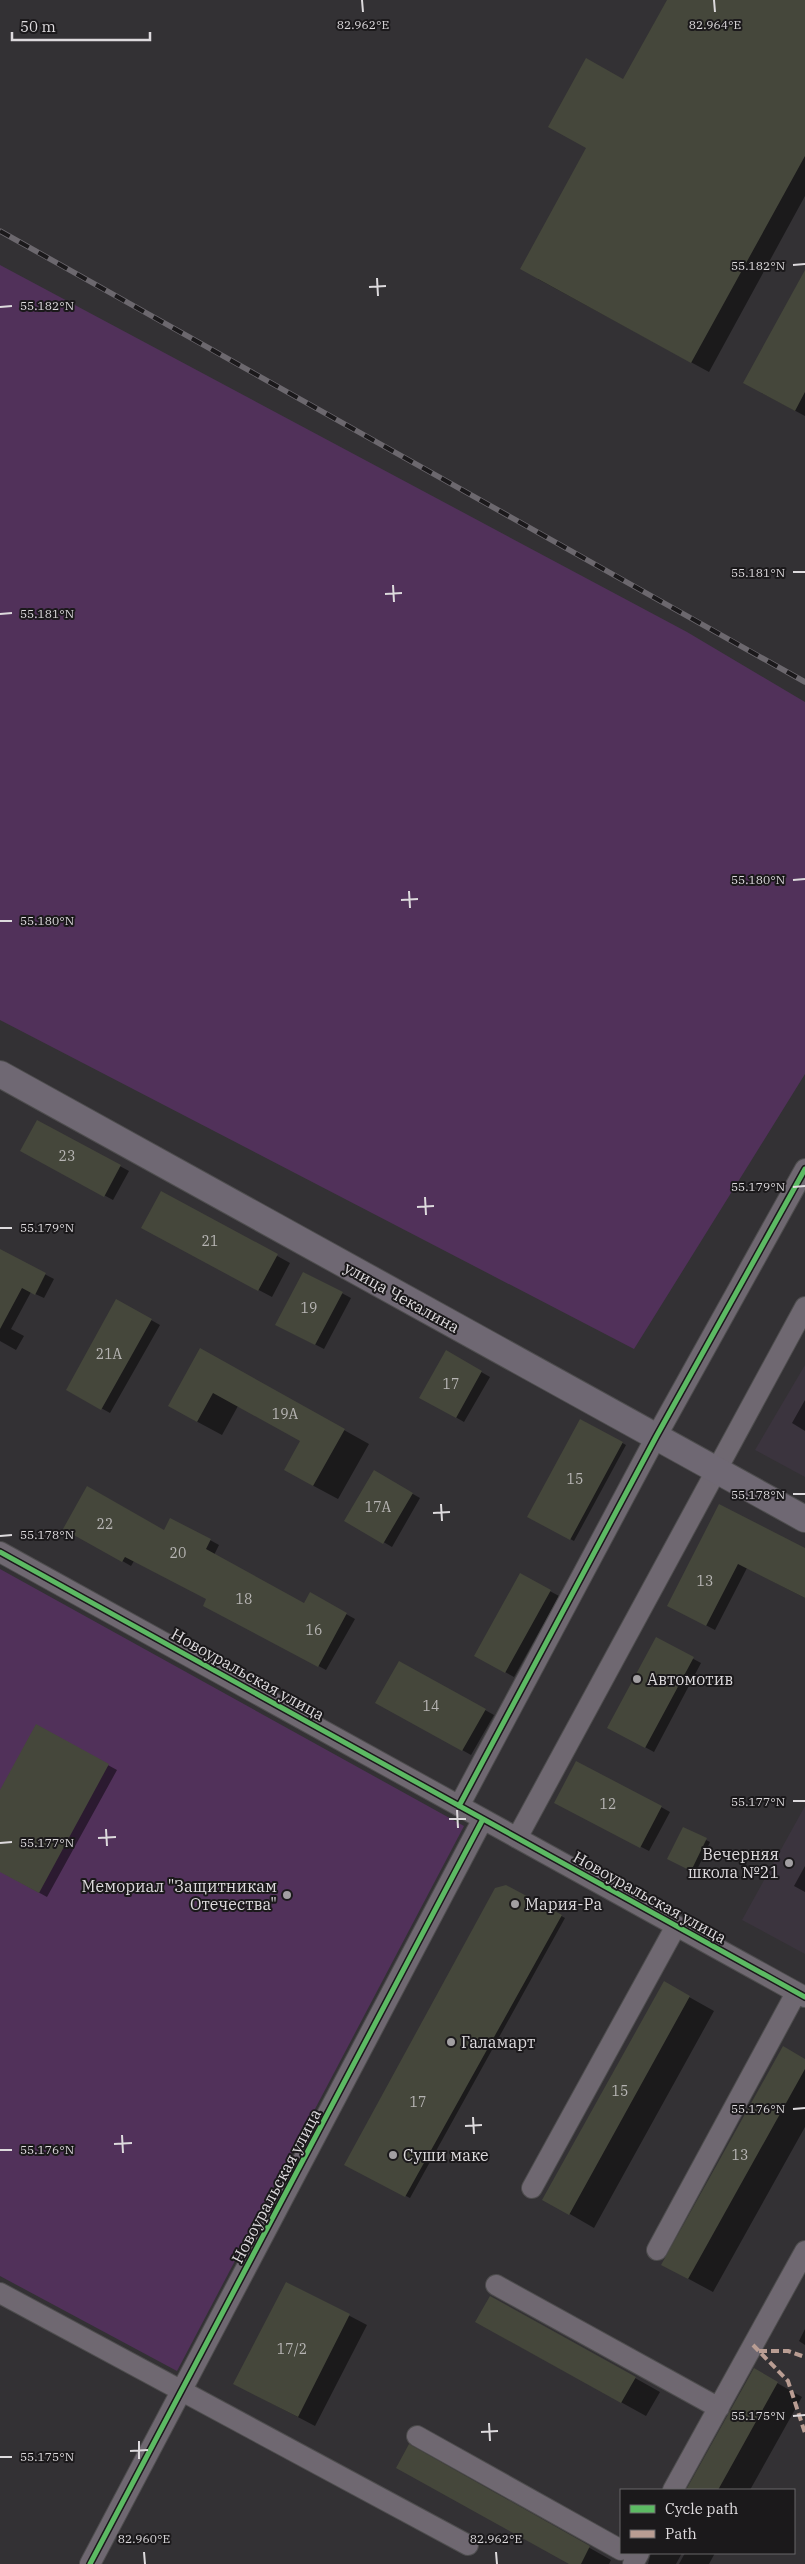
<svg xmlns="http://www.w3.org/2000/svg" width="805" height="2564" viewBox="0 0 805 2564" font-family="'IBM Plex Serif',serif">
<rect width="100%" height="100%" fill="#333134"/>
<path fill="#3b343e" d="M805 1365V1477L755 1450Z
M805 1806V1954L742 1920Z"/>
<path fill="#51315a" d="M0 265 687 632 805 702V1074L634 1349 0 1020Z
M0 1569 464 1826 177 2371 0 2276Z"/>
<path fill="#0007" d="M668 0H805V196L709 372 538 279 624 81Z
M805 273V416L762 393Z
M38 1122 129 1171 113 1200 22 1151Z
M162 1193 290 1263 272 1297 156 1235Z
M0 1251 54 1279 44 1298 31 1292 11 1329 24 1336 16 1350 0 1341Z
M304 1273 351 1298 324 1349 285 1329Z
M117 1301 160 1325 110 1413 67 1389Z
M201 1350 369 1444 338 1499 310 1484 302 1441 238 1406 222 1435 194 1420Z
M446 1352 490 1377 464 1422 421 1397Z
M805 1400V1431L792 1423Z
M581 1420 626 1445 574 1541 528 1517Z
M374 1472 420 1498 392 1547 346 1520Z
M720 1506 805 1549V1598L747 1568 715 1630 677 1610Z
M65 1528 165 1531 210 1540 219 1545 214 1555 304 1604 310 1594 355 1619 326 1670 213 1610 208 1599 134 1561 131 1566Z
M520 1575 559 1596 514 1677 476 1656Z
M656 1639 701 1663 654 1752 617 1732Z
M399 1662 494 1715 471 1755 377 1702Z
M36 1726 117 1770 47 1897 0 1871V1793Z
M564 1807H661L670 1812 649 1851Z
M684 1829 710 1842 696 1872 673 1861Z
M805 1866V1892L794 1886Z
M506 1886 565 1918 410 2198 346 2165Z
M664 1983 714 2011 594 2228 544 2199Z
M805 2060V2127L713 2292 687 2278Z
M287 2283 367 2325 315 2426 235 2384Z
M490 2297 660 2392 646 2416 501 2336Z
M805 2329V2345L799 2341Z
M754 2370 802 2397 750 2490H688Z
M409 2446 611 2560 609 2564H571Z
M651 2553H682L676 2564H648Z
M685 2553H715L709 2564H679Z"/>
<path fill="#45473b" d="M667 0H805V156L691 363 520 269 586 148 548 127 586 58 623 79Z
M805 270V392L795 411 743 383Z
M37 1120 121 1165 104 1197 20 1151Z
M161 1191 278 1254 258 1291 141 1228Z
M0 1249 46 1273 35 1295 22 1288 0 1329Z
M303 1272 343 1292 315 1345 275 1325Z
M116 1299 152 1319 101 1410 66 1390Z
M200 1348 345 1429 313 1486 284 1470 300 1441 213 1393 197 1422 168 1406Z
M446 1350 482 1371 456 1418 419 1398Z
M580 1419 623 1442 570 1540 527 1517Z
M374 1470 413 1493 383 1544 344 1521Z
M87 1486 164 1530 170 1518 211 1539 206 1549 304 1603 310 1592 347 1613 318 1667 203 1606 206 1599 125 1557 122 1562 63 1529Z
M719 1504 805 1548V1598L738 1564 706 1626 667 1606Z
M520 1573 551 1590 505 1673 474 1656Z
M656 1637 694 1657 645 1748 607 1728Z
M399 1661 486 1709 462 1751 375 1703Z
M36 1724 109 1764 39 1893 0 1872V1790Z
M576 1761 662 1806 640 1848 554 1803Z
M683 1827 707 1838 691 1871 667 1859Z
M506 1885 562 1915 405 2197 344 2165 495 1888Z
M664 1981 690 1996 569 2215 542 2200Z
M783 2046 805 2059V2069L688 2279 661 2265Z
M286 2282 350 2314 298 2417 233 2384Z
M490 2296 636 2377 621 2403 475 2322Z
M754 2368 778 2382 718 2490H686Z
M409 2444 590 2546 581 2564H569L396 2468Z"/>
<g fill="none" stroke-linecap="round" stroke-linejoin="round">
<defs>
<path id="minor" d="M0 1552 805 1997
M459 1806 656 1437 805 1169
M517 1838 805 1307
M532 2188 676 1926
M657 2250 796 1993
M496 2285 719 2408
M0 2293 468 2545
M417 2436 621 2550
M673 2490 805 2251
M90 2564 483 1819
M633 2564 639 2553"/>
<path id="major" d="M0 1074 805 1519"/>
</defs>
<use href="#minor" stroke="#4e4d4e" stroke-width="22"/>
<use href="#major" stroke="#4e4d4e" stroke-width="28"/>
<use href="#minor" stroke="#6f6871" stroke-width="20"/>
<use href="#major" stroke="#6f6873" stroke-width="26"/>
<defs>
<path id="rail" d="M0 231 805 682"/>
</defs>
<use href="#rail" stroke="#6c686e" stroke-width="5.5"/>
<use href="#rail" stroke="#1b191b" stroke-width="4" stroke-dasharray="11" stroke-linecap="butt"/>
<path stroke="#b99d93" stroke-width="4" stroke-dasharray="8 4" stroke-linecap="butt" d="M753 2345 788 2381 805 2433
M759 2351H788L805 2357"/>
<defs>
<path id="cycleway" d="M0 1552 805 1997
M459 1806 656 1437 805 1169
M90 2564 483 1819"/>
</defs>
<use href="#cycleway" stroke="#1b191b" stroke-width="8"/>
<use href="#cycleway" stroke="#5cba63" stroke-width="5"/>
</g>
<path fill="none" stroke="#dddadd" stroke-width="2" d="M362 0 363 12M714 0 715 12M793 265 805 264M377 278 378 296M369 287 386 286M0 307 12 306M793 572H805M393 585 394 602M385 594 402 593M0 614 12 613M793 880 805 879M409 891 410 908M401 900 418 899M0 921H12M793 1187 805 1186M425 1197 426 1215M417 1207 434 1206M0 1228H12M793 1494H805M441 1504 442 1521M433 1513 450 1512M0 1536 12 1535M793 1801H805M457 1810 458 1828M449 1819H466M106 1829 107 1846M98 1838 116 1837M0 1843 12 1842M793 2109 805 2108M473 2117 474 2134M465 2126 482 2125M122 2135 123 2153M114 2144 132 2143M0 2150H12M793 2416 805 2415M489 2423 490 2441M481 2432 498 2431M139 2441V2459M130 2451 148 2450M0 2457H12M144 2552 145 2564M496 2552 497 2564"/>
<g fill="#a29fa2" stroke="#1b191b" stroke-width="2">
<circle cx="637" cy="1679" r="5"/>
<circle cx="789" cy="1863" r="5"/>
<circle cx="287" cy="1895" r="5"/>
<circle cx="515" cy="1904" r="5"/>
<circle cx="451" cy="2042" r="5"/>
<circle cx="393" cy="2155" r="5"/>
</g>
<g text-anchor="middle" stroke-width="4" stroke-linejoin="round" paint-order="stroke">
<g font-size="14" fill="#b7b5b4">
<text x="67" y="1161">23</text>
<text x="210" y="1246">21</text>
<text x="309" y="1313">19</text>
<text x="109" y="1359">21А</text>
<text x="451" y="1389">17</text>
<text x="285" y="1419">19А</text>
<text x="575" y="1484">15</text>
<text x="378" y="1512">17А</text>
<text x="105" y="1529">22</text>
<text x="178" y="1558">20</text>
<text x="705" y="1586">13</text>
<text x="244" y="1604">18</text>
<text x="314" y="1635">16</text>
<text x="431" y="1711">14</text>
<text x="608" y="1809">12</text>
<text x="620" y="2096">15</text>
<text x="418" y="2107">17</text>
<text x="740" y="2160">13</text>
<text x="292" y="2354">17/2</text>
</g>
<g font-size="16" fill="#dddadd" stroke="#1b191b">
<text transform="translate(402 1297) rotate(29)" y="6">улица Чекалина</text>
<text transform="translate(248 1674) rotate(29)" y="6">Новоуральская улица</text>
<text transform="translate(650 1897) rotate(29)" y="6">Новоуральская улица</text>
<text transform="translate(276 2186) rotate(-62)" y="6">Новоуральская улица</text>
</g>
<g font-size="16" fill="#dddadd" stroke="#1b191b" text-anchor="start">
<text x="647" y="1685">Автомотив</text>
<text x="779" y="1860" text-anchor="end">Вечерняя<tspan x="779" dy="18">школа №21</tspan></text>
<text x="277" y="1892" text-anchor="end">Мемориал "Защитникам<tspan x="277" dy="18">Отечества"</tspan></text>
<text x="525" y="1910">Мария-Ра</text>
<text x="461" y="2048">Галамарт</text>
<text x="403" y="2161">Суши маке</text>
</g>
</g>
<g font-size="12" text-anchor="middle" fill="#dddadd" stroke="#1b191b" stroke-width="4" stroke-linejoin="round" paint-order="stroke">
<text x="363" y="29">82.962°E</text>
<text x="715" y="29">82.964°E</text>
<text x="758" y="270">55.182°N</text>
<text x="47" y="310">55.182°N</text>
<text x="758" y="577">55.181°N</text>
<text x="47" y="618">55.181°N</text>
<text x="758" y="884">55.180°N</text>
<text x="47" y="925">55.180°N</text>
<text x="758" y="1191">55.179°N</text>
<text x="47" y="1232">55.179°N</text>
<text x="758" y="1499">55.178°N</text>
<text x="47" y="1539">55.178°N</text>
<text x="758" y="1806">55.177°N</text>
<text x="47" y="1847">55.177°N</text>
<text x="758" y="2113">55.176°N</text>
<text x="47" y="2154">55.176°N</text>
<text x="758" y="2420">55.175°N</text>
<text x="47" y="2461">55.175°N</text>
<text x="144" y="2543">82.960°E</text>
<text x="496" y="2543">82.962°E</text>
</g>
<rect x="620" y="2489" width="175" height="65" fill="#1b191b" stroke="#696669"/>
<rect x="630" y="2505" width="25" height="8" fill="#5cba63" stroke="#696669"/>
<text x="665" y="2514" font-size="15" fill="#dddadd">Cycle path</text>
<rect x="630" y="2530" width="25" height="8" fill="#b99d93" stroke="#696669"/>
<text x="665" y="2539" font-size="15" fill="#dddadd">Path</text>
<path d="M12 32v8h138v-8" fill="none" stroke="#dddadd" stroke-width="2.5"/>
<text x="20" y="32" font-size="15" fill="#dddadd" stroke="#1b191b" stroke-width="4" paint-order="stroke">50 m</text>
</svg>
